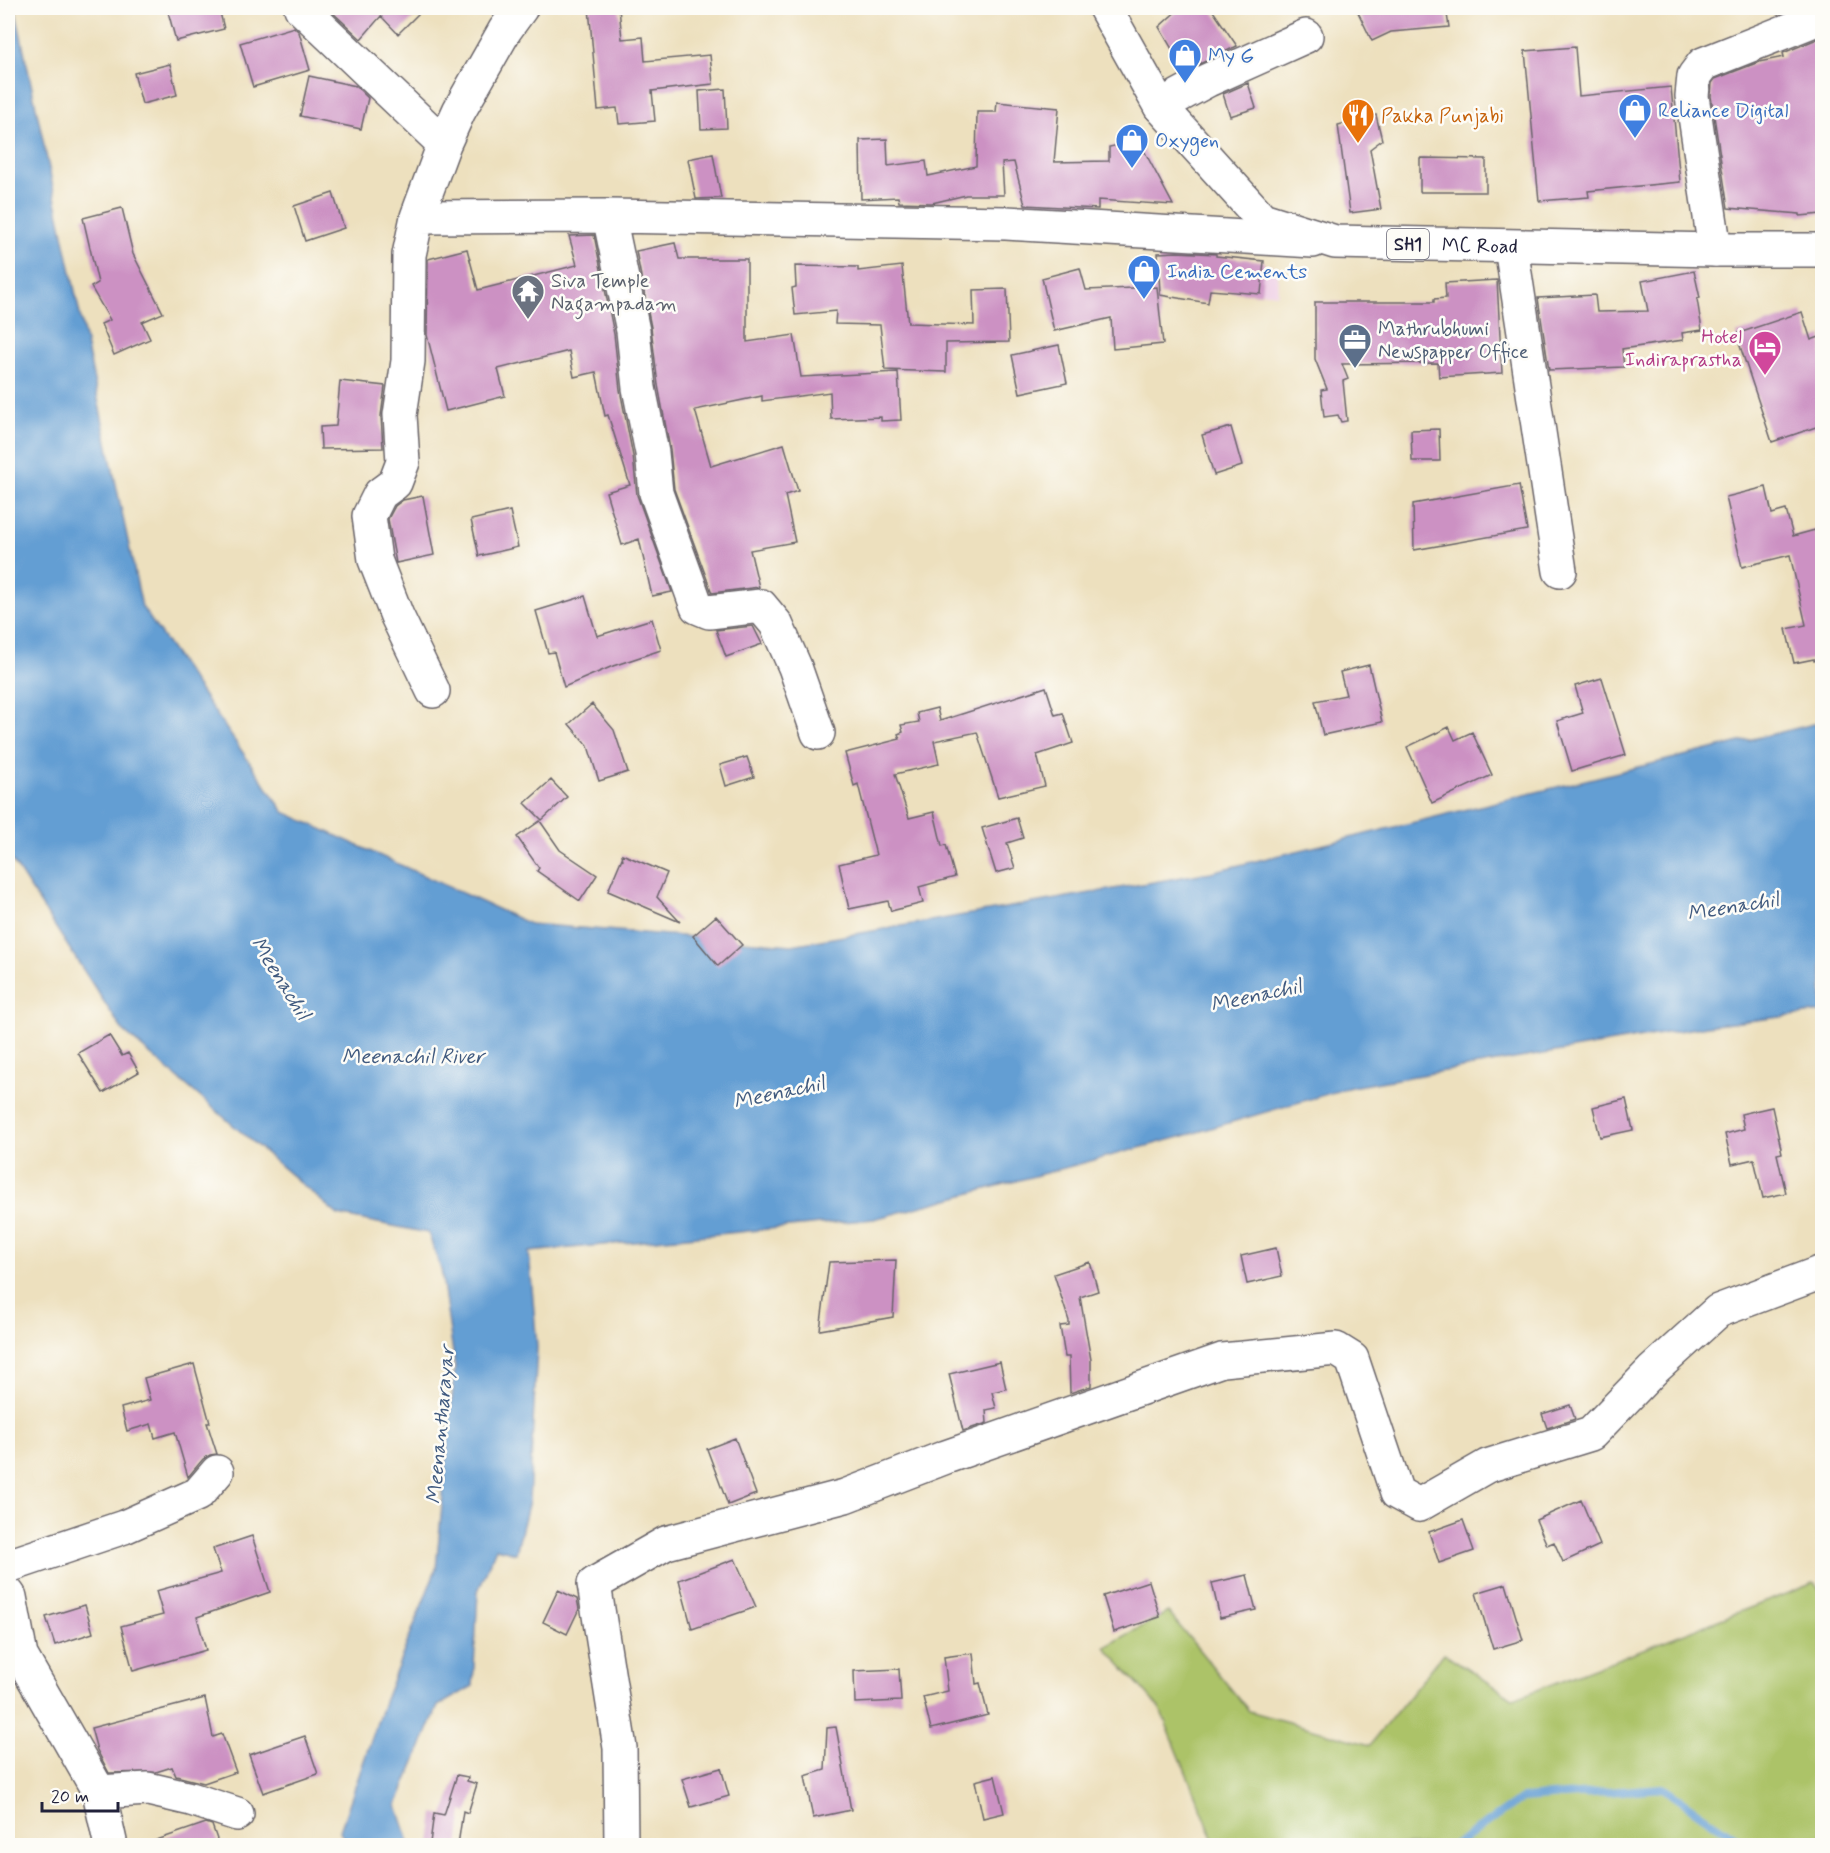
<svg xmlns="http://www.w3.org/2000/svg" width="1830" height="1853" viewBox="0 0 1830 1853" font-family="Mynerve,sans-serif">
<rect width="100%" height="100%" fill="#fdfcf7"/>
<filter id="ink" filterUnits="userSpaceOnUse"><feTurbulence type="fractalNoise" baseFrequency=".0167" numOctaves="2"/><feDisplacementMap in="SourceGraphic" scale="12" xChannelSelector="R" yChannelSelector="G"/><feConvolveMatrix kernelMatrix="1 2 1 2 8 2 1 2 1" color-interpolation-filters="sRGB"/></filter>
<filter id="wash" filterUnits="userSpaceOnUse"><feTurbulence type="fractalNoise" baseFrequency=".008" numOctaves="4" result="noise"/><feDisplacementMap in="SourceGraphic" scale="24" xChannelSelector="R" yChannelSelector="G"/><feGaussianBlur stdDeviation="1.35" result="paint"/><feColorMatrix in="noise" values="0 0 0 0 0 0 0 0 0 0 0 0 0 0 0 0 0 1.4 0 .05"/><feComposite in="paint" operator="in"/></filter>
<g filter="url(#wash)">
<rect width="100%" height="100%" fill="#ede0be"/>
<path fill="#efd0e6" d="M1231 263 1277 266 1278 294 1231 290Z"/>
<path fill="#acc368" stroke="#677252" stroke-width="1.5" d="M1814 1583 1822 1593V1845H1216L1160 1709 1105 1647 1168 1612 1249 1711 1370 1745 1444 1653 1514 1699Z"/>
<path fill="#649ed3" stroke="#436087" stroke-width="1.5" d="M8 8H15L142 607 284 812 530 924 792 945 1211 872 1822 722V1012L1707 1026 1351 1087 1184 1136 874 1219 529 1252 537 1347 529 1501 516 1553 496 1548 478 1591 473 1686 438 1706 397 1805 410 1845H347L340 1831 384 1702 436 1569 455 1367 441 1269 428 1233 338 1215 123 1031 8 854Z"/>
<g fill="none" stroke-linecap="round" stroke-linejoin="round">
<path stroke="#649ed3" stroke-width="8" d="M1454 1846 1523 1798 1663 1788 1747 1846"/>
</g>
<g id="blocks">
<path fill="#cc91c3" d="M167 8H219L224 29 176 41Z
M328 8H424L398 34 381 16 361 39Z
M589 8H619L622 39 643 37 645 61 710 55 713 84 652 91 655 121 619 124 617 108 598 110Z
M1180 8H1211L1237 46 1185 71 1159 27Z
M1356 8H1446L1449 27 1391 32 1372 41Z
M294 27 299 32 310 70 253 87 240 43Z
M1822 37V214L1800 216V214L1728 208 1711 96 1712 83 1715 79 1759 62 1784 57 1783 53Z
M1575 47 1579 96 1671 87 1680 182 1588 191 1589 197 1539 201 1525 51Z
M170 64 177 95 142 104 134 73Z
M309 76 356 86 368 98 361 129 300 116Z
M1248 83 1256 108 1230 116 1223 94Z
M725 89 727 128 701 129 699 91Z
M997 102 1059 108 1054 162 1109 161V147L1139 141 1173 205 1098 200V209L1025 205 1014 162 1002 163 1004 195H966L932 203 899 202 898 197 861 199 860 140 887 139 888 166 926 161 928 176 976 166 977 112H996Z
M1376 115 1382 140 1370 149 1381 209 1350 213 1338 125Z
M713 154 721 198 696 199 688 159Z
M1420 158 1486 159V192H1420Z
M333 193 344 228 305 241 294 206Z
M122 208 133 254 163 313 142 322 150 339 114 355 101 324 110 320 91 287 98 283 83 218Z
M594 235 614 334 620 390 633 456 637 495 672 592 652 596 639 539 622 545 606 492 630 485 608 415 605 416 596 372 574 377 569 351 498 369 505 396 446 411 427 335 428 259 467 249 478 290 577 265 569 236Z
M675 243 679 259H747V342L794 335 801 377 898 372 901 420 881 421V417L831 419 830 392 762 401V396L695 410 711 466 784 444 798 491 785 495 795 542 750 550 759 587 712 593 674 489 670 449 658 385 651 327 636 251Z
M1177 252 1216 254V256L1264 261 1261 294 1210 290 1208 303 1160 295 1158 253Z
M795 266 858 267V271L902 266 908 323 974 325 973 290 1007 289 1009 342 946 343V372L885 370 880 325 835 324 836 311 795 315 792 288 796 287Z
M1080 268 1086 290 1157 287 1163 344 1113 349 1111 318 1054 331 1042 278Z
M1694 271 1700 298 1697 299 1702 330 1682 333 1683 340 1622 349 1624 367 1549 370 1538 298 1595 295 1597 312 1648 311 1642 281Z
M1497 280 1502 373 1439 377 1438 363 1342 364 1348 379 1343 381 1347 421 1341 422 1338 415 1324 417 1321 390 1327 389 1315 359V302H1434V299L1446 298 1445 283Z
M1802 312 1811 340 1822 336V425L1772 442 1736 334Z
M1059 345 1067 383 1020 393 1012 355Z
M340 381 385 386 381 416 383 448 321 449 320 427 336 426Z
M1231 427 1242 466 1214 475 1202 435Z
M1439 429 1440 461H1412L1411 430Z
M1519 485 1527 530 1414 550 1413 504Z
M1766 487 1772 514 1786 510 1793 536 1815 530 1822 564V660L1814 661V659L1794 663 1786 629 1806 625 1790 555 1742 567 1726 497Z
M423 496 434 555 396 563 388 519 395 506 403 500Z
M510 511 518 547 479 556 471 520Z
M585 596 597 636 652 619 661 650 613 666 564 687 554 652 548 653 536 611Z
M753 626 762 644 726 657 716 630Z
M1369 665 1382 722 1323 735 1315 701 1346 695 1340 672Z
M1602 678 1626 755 1572 771 1557 721 1583 713 1575 686Z
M1046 687 1055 715 1063 713 1073 743 1037 755 1045 786 998 797 977 732 934 741 939 764 895 774 909 818 934 812 942 846 946 845 955 877 919 887 923 903 891 911 888 901 849 909 839 864 876 855 858 784 854 786 845 753 900 739 898 734 903 732 901 725 919 722 917 713 937 708 940 721Z
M592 704 614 730 628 772 599 781 588 746 569 724Z
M1449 727 1455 740 1472 732 1492 775 1432 803 1407 747Z
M747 757 754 777 726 786 720 765Z
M551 780 567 797 542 820 525 803Z
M1017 818 1023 838 1007 843 1015 868 996 873 982 828Z
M540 821 560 850 597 875 580 901 537 871 539 868 517 837Z
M622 854 667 873 657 897 680 922 608 891 622 858 623 860Z
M716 916 742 945 718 966 693 936Z
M109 1035 122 1056 128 1053 139 1072 103 1093 78 1053Z
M1626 1099 1633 1130 1600 1137 1593 1107Z
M1772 1107 1782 1153 1777 1154 1786 1193 1763 1198 1754 1159 1732 1164 1725 1134 1744 1129 1741 1114Z
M1276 1248 1282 1276 1247 1284 1241 1256Z
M896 1260 893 1317 820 1330 829 1262Z
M1090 1262 1098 1291 1080 1297 1091 1360V1386L1070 1393 1069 1357H1065L1060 1326 1069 1325V1321L1054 1274Z
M1000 1362 1006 1389 992 1392 996 1408 986 1410 987 1423 963 1431 949 1374Z
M194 1364 210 1423H207L217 1454 210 1455 203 1459 188 1477 175 1432 155 1438 151 1424 127 1431 121 1408 150 1400 144 1378Z
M1570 1405 1575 1419 1547 1428 1542 1414Z
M735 1438 756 1494 728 1505 707 1449Z
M1581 1500 1600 1545 1563 1562 1554 1542 1547 1545 1536 1520Z
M1463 1520 1474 1551 1439 1563 1429 1532Z
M252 1536 270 1592 197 1617 206 1650 133 1671 121 1626 163 1615 156 1591 221 1573 213 1549Z
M735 1559 756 1607 692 1629 679 1580Z
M1247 1575 1256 1610 1220 1618 1212 1583Z
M1149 1581 1160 1617 1114 1632 1103 1596Z
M1506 1584 1523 1640 1493 1649 1476 1593Z
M558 1590 577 1599 579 1609 567 1634 543 1622Z
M85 1605 93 1633 55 1645 46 1617Z
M973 1653 976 1684 980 1683 988 1715 931 1729 923 1697 948 1691 944 1657Z
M899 1669 901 1701 855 1703 854 1671Z
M205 1698 213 1737 222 1734 236 1772 204 1783 176 1776 172 1767 156 1772 109 1773 97 1750 91 1728Z
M836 1727 851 1810 813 1818 805 1776 825 1770 827 1728Z
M305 1736 318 1774 263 1793 249 1755Z
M721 1768 729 1796 691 1807 682 1779Z
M457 1775 468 1777 467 1781 477 1784 468 1813 463 1811 458 1845 430 1843 434 1813 444 1815Z
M995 1776 1004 1813 983 1818 975 1781Z
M206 1823 212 1825 219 1845H152L151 1842Z"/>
</g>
</g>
<g filter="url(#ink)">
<use href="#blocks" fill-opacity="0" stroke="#696469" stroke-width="1.5"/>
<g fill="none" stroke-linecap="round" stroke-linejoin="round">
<defs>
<path id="minor" d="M301 8 444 144
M1160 106 1208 80 1306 36
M609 216 633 331 639 388 652 453 656 493 697 607 709 612 761 606 776 624 795 667 818 733
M417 217 609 216 1006 223 1313 241
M1511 247 1560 571
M1715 250 1692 96 1694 76 1703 64 1822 17
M433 691 397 616 375 560 369 516 380 494 395 483 403 462 400 415 408 361 409 255 417 217 444 144 459 111 505 30 521 8
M8 1566 124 1527 198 1494 217 1472
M8 1594 10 1597 21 1656 99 1792 111 1846
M99 1792 148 1789 191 1799 237 1814
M621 1846 620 1748 594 1584 666 1543 845 1496 946 1457 1222 1360 1336 1349 1352 1359 1397 1493 1419 1505 1487 1466 1591 1434 1652 1371 1718 1311 1822 1272"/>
<g id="major">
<path id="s1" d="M1105 8 1160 106 1262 219 1335 242 1715 250H1822"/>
</g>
</defs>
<use href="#minor" stroke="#696469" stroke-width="36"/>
<use href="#major" stroke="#696469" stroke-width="36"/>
<use href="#minor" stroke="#fff" stroke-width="33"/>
<use href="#major" stroke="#fff" stroke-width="33"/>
</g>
</g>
<defs>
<symbol id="shop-pin" viewBox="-11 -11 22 30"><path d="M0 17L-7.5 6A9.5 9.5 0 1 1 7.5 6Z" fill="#3f7fe0" stroke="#fdfcf7"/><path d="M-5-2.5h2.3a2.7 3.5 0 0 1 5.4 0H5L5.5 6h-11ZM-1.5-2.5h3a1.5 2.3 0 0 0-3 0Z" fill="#fff"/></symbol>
<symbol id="restaurant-pin" viewBox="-11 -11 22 30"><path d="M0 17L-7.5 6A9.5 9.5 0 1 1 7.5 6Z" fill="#e8710a" stroke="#fdfcf7"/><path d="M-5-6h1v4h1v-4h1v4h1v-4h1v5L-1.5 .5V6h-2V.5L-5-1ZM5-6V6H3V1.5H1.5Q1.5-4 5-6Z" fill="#fff"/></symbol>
<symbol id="temple-pin" viewBox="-11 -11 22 30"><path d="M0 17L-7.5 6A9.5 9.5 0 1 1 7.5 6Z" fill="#6b7280" stroke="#fdfcf7"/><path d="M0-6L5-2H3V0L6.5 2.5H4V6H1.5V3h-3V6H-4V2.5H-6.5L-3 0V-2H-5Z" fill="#fff"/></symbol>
<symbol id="office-pin" viewBox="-11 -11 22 30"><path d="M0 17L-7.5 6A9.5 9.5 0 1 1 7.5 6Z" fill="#5c6f8a" stroke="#fdfcf7"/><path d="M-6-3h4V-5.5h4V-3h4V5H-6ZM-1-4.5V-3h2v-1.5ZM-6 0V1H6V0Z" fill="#fff"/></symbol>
<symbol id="hotel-pin" viewBox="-11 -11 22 30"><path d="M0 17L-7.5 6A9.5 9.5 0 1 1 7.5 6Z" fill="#d1479c" stroke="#fdfcf7"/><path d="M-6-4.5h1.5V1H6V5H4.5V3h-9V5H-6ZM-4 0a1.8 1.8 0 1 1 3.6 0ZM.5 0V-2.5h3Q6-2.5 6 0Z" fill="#fff"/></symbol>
</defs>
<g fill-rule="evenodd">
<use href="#shop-pin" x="1166" y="36" width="38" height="52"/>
<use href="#shop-pin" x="1616" y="91" width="38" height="52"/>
<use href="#restaurant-pin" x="1339" y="96" width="38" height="52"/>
<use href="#shop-pin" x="1113" y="121" width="38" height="52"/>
<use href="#shop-pin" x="1125" y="252" width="38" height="52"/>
<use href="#temple-pin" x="509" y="272" width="38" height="52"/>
<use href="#office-pin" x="1336" y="321" width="38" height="52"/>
<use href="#hotel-pin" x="1746" y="328" width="38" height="52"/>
</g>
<g text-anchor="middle" stroke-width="5" stroke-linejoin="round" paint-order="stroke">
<rect fill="#fdfcf7" stroke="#646373" stroke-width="1.5" x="1387" y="229" width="42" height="30" rx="4.5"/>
<g font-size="18" font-weight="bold" fill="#22223b">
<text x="1408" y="250">SH1</text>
</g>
<g font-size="20" fill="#366cbe" stroke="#fdfcf7" text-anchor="start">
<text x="1208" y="62">My G</text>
<text x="1658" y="117">Reliance Digital</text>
<text x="1155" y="147">Oxygen</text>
<text x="1167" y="278">India Cements</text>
</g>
<g font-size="20" fill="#c56008" stroke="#fdfcf7" text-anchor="start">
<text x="1381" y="122">Pakka Punjabi</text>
</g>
<g font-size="20" fill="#22223b" stroke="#fdfcf7">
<text dy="7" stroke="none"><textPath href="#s1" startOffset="486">MC Road</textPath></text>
</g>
<g font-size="20" fill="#5b616d" stroke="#fdfcf7" text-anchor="start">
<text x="551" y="287">Siva Temple<tspan x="551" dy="23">Nagampadam</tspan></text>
</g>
<g font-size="20" fill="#4e5e75" stroke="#fdfcf7" text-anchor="start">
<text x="1378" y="335">Mathrubhumi<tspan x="1378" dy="23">Newspapper Office</tspan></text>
</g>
<g font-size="20" fill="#b23c85" stroke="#fdfcf7" text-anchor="end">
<text x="1742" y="343">Hotel<tspan x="1742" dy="23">Indiraprastha</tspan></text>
</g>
<g font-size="21" font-style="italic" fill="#405a7f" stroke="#fdfcf7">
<text transform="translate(1733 906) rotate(-9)" y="7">Meenachil</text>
<text transform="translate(281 978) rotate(58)" y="7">Meenachil</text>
<text transform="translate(1256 995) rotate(-12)" y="7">Meenachil</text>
<text x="413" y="1063">Meenachil River</text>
<text transform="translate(779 1092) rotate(-12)" y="7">Meenachil</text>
<text transform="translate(440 1425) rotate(-85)" y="7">Meenantharayar</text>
</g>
</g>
<rect width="1830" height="1853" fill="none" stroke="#fdfcf7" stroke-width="30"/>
<path d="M42 1802v9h76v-9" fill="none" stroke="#22223b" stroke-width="3"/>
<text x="51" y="1802" font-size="18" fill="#22223b" stroke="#fdfcf7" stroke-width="4.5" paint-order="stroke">20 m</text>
</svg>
